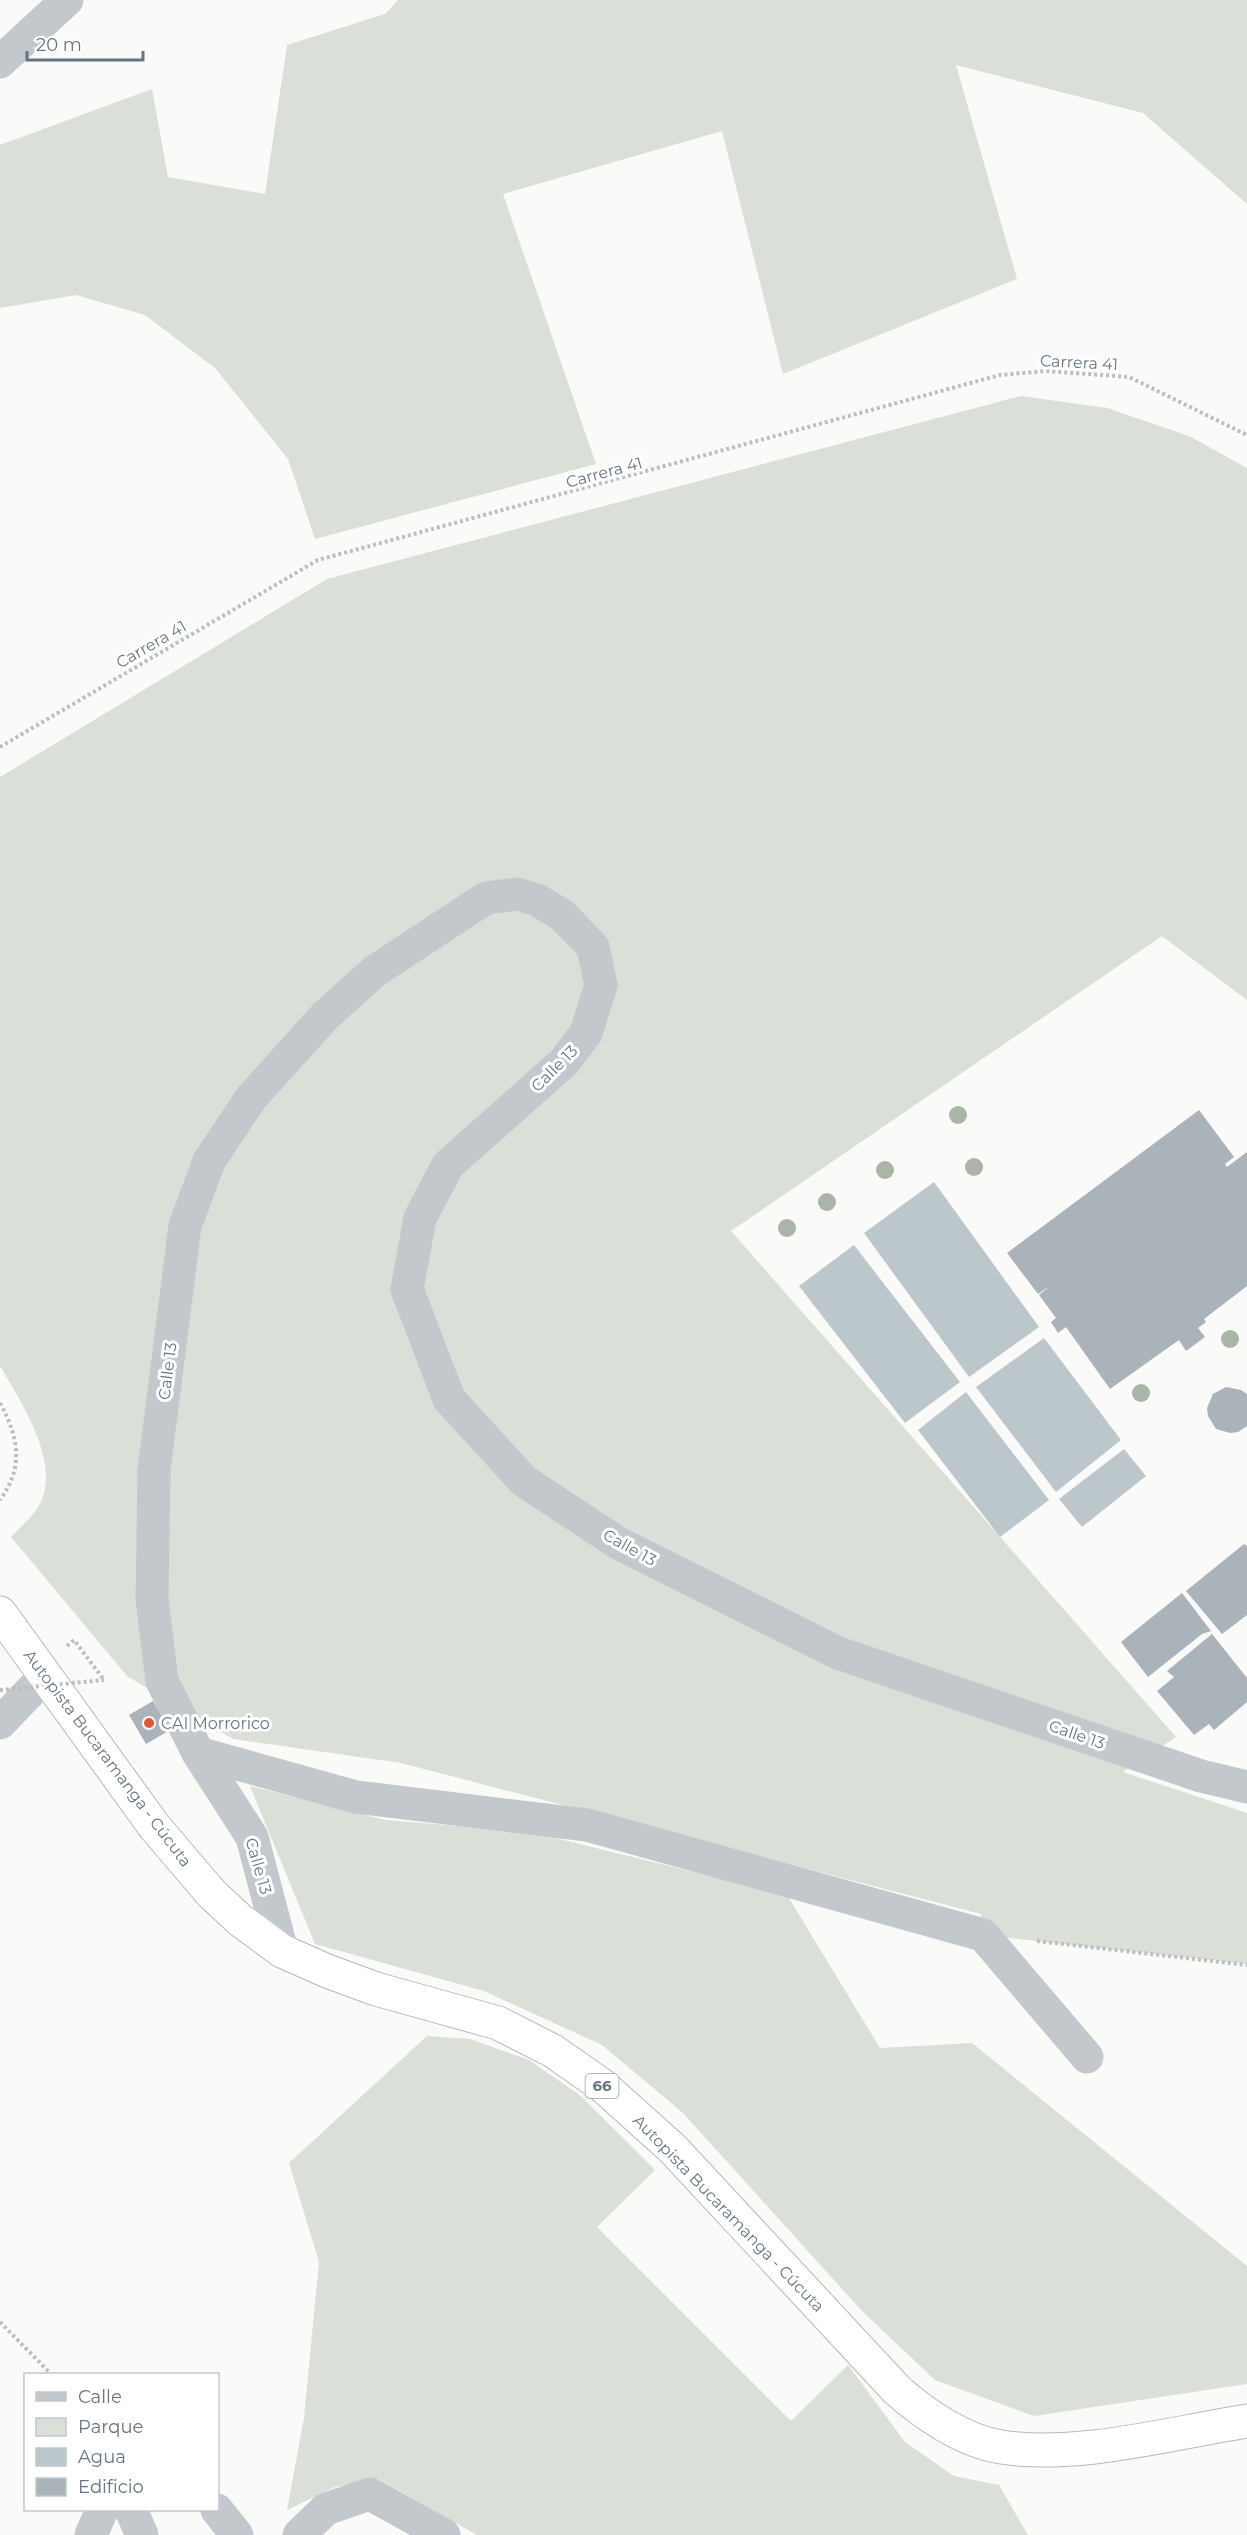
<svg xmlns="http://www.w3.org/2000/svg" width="1247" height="2535" viewBox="0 0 1247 2535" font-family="Montserrat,sans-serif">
<rect width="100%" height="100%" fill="#fafaf8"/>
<path fill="#dadfd7" d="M398 0H1247V204L1143 113 956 65 1017 279 783 374 722 131 503 194 596 464 315 539 288 459 215 368 145 315 76 295 0 308V145L152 89 168 177 265 194 287 45 385 14Z
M1021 396 1107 408 1189 436 1247 468V1000L1162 936 731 1231 1176 1737 1123 1772 1247 1813V1964L983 1935 981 1914 401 1763 233 1739 127 1676 11 1537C19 1528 29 1520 36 1510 66 1469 21 1402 0 1366V777L327 579Z
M250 1786 385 1820 531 1832 787 1895 880 2048 972 2043 1247 2266V2384L1034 2416 935 2380 862 2311 683 2113 602 2045 484 1991 315 1944Z
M427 2036 470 2039 529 2060 581 2096 655 2170 597 2227 791 2421 848 2365 905 2442 954 2476 999 2485 1028 2535H477L380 2480 335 2487 287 2510 304 2418 319 2262 289 2163Z"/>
<path fill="#bbc7cb" d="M934 1182 1039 1327 969 1377 864 1233Z
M854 1245 960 1382 905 1423 799 1286Z
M1044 1338 1121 1440 1056 1492 976 1387Z
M966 1392 1049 1500 1000 1537 918 1430Z
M1124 1449 1146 1476 1082 1527 1059 1499Z"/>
<path fill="#aab3b9" d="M1199 1110 1234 1157 1225 1164 1227 1167 1247 1152V1286L1204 1319 1206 1322 1198 1328 1205 1337 1186 1351 1179 1340 1110 1389 1066 1327 1058 1333 1051 1322 1056 1318 1039 1295 1051 1285 1038 1294 1007 1253Z
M1226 1387 1241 1390 1247 1394V1426L1238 1432 1230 1433 1216 1429 1208 1416 1207 1408 1213 1394Z
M1244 1544 1247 1546V1615L1222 1634 1186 1591Z
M1182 1593 1211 1631 1202 1634 1148 1677 1121 1642Z
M1212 1634 1247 1678V1702L1214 1730 1209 1724 1194 1735 1157 1691 1174 1677 1167 1671Z
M153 1701 170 1730 146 1744 129 1715Z"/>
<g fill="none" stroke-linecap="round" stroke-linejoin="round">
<defs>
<path id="highway" d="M0 1613 154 1826 211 1893 240 1920 282 1951 327 1971 376 1989 498 2023 553 2051 603 2086 673 2149 897 2390C924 2414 963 2441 1001 2447 1077 2459 1171 2433 1247 2421"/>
</defs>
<use href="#highway" stroke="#b4b9bd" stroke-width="35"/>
<path stroke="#bbbfc2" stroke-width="4" stroke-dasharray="3 3" stroke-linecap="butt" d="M0 747 318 560 1000 375 1047 371 1129 377 1247 435
M0 1403C19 1438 24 1467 0 1500
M67 1646 74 1640 104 1680
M1037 1941 1247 1965
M0 2322 51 2374"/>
<path stroke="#c3c8cc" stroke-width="33" d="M0 62 67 0
M0 1723 45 1676
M198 1753 356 1797 587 1825 983 1935 1087 2057
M282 1951 252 1837 198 1753 162 1681 152 1599 154 1470 185 1226 209 1161 251 1098 325 1016 375 971 486 898 517 894 537 900 562 915 593 947 601 985 586 1033 564 1062 448 1165 420 1218 407 1289 449 1399 524 1481 618 1543 838 1653 1201 1776 1247 1787
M131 2510 142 2535
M217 2510 237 2535
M91 2535 102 2510
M299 2535 326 2509 370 2494 444 2535"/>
<use href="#highway" stroke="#fff" stroke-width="33"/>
<path stroke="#bbbfc2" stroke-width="4" stroke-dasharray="3 3" stroke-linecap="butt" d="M0 1690 104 1680"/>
</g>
<g fill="#aab4a7">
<circle cx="958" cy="1115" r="9"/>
<circle cx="974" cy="1167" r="9"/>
<circle cx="885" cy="1170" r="9"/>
<circle cx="827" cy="1202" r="9"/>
<circle cx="787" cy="1228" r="9"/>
<circle cx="1230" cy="1339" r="9"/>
<circle cx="1141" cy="1393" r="9"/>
</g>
<circle fill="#e4572e" stroke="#fff" stroke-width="2" cx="149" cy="1723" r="6"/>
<g text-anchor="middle" stroke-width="6" stroke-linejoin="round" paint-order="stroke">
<rect fill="#fff" stroke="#939fa8" stroke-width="1.5" x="585.5" y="2074" width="33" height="24" rx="4.5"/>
<g font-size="15" font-weight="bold" fill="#657683">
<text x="602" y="2091">66</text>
</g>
<g font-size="16" fill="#657683" stroke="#fff">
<text transform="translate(1079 362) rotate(3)" y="6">Carrera 41</text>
<text transform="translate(604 472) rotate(-15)" y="6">Carrera 41</text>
<text transform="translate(151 644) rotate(-30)" y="6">Carrera 41</text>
<text transform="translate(554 1068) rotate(-45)" y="6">Calle 13</text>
<text transform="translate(167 1371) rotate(-83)" y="6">Calle 13</text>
<text transform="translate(630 1547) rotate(29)" y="6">Calle 13</text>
<text transform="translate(1077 1734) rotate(19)" y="6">Calle 13</text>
<text transform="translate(108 1758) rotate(53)" y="6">Autopista Bucaramanga - Cúcuta</text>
<text transform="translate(259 1866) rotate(74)" y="6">Calle 13</text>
<text transform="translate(729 2213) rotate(46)" y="6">Autopista Bucaramanga - Cúcuta</text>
</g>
<g font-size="16" fill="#657683" stroke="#fff" text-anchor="start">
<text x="161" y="1729">CAI Morrorico</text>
</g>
</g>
<rect x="24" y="2373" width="195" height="138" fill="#ffffff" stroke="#c1c8cd" stroke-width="1.5"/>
<rect x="36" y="2392" width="30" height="9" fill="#c3c8cc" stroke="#c1c8cd" stroke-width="1.5"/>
<text x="78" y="2403" font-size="18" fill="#657683">Calle</text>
<rect x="36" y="2418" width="30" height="18" fill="#dadfd7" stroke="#c1c8cd" stroke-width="1.5"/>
<text x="78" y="2433" font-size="18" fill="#657683">Parque</text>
<rect x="36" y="2448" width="30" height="18" fill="#bbc7cb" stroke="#c1c8cd" stroke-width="1.5"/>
<text x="78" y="2463" font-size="18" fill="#657683">Agua</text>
<rect x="36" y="2478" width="30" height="18" fill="#aab3b9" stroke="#c1c8cd" stroke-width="1.5"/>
<text x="78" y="2493" font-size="18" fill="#657683">Edificio</text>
<path d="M27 51v9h116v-9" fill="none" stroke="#657683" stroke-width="3"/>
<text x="36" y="51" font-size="18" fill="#657683" stroke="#ffffff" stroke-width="4.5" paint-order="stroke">20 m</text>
</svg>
